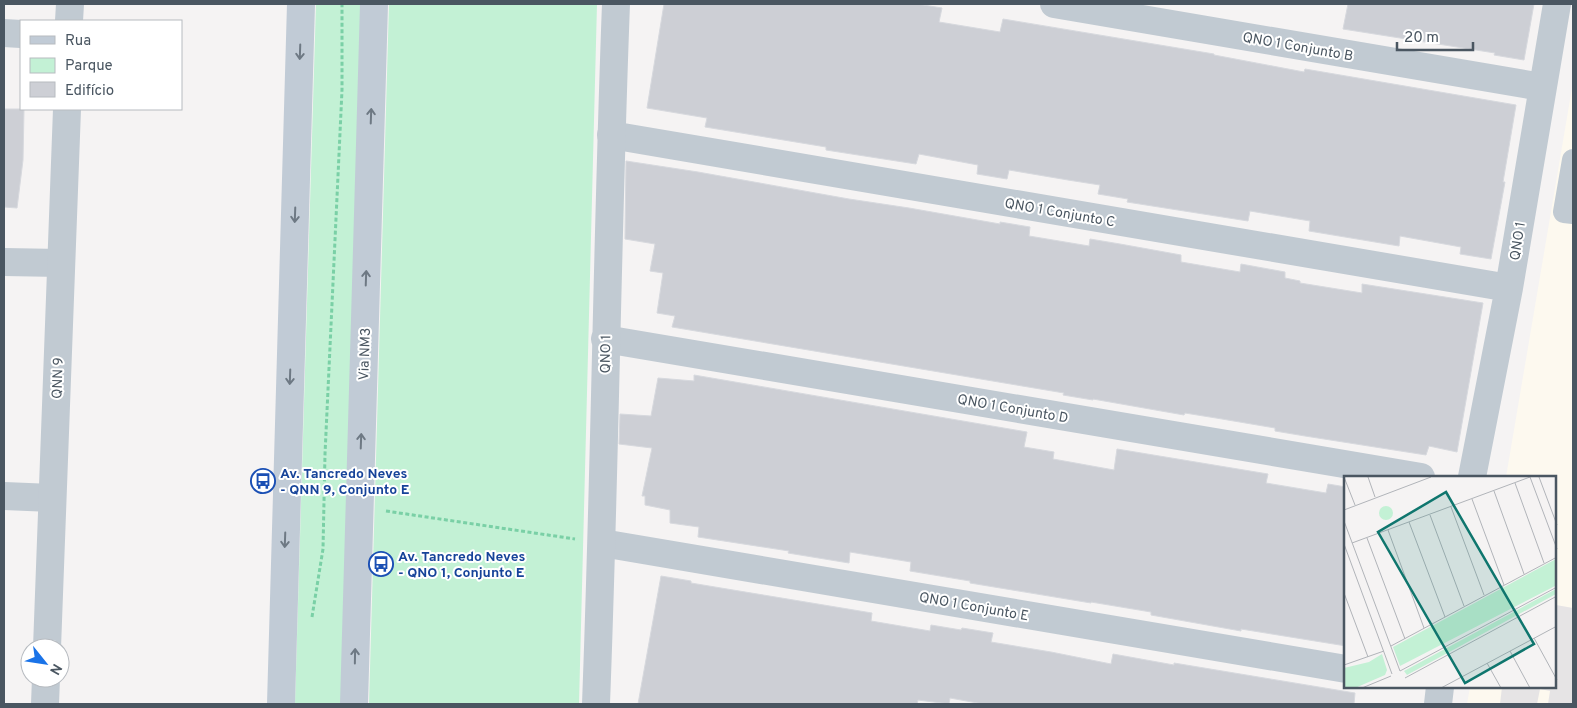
<svg xmlns="http://www.w3.org/2000/svg" width="1577" height="708" viewBox="0 0 1577 708" font-family="Overpass,sans-serif">
<rect width="100%" height="100%" fill="#f5f3f3"/>
<path fill="#fdf9ef" d="M1573 82V704H1467L1470 687H1556V477H1506Z"/>
<path fill="#e6e4e5" d="M1556 605 1573 608V704H1548L1550 691 1540 689 1537 704H1500L1502 687H1556Z"/>
<path fill="#c3f1d5" d="M316 4H362L343 704H295Z
M389 4H597L579 704H369Z"/>
<path fill="#cdcfd5" stroke="#d7d9de" d="M664 4H917L942 8 939 22 1000 32 1003 19 1214 54V55L1304 72 1305 69 1516 105 1503 182H1505L1491 259 1460 254 1461 247 1400 236 1399 246 1309 231 1310 221 1250 211 1248 221 1127 202 1128 199 1098 194 1100 185 1068 180 1009 170 1007 179 977 174 978 165 919 154 916 164 826 150V147L705 127 707 118 647 108Z
M1348 4H1534L1524 60 1494 55 1495 53 1343 29Z
M4 109H24L23 160 17 208 4 207Z
M626 161 698 172 849 199 909 208 1000 224V222L1030 227 1029 236 1089 246 1090 239 1120 244 1181 255V262L1240 272 1241 264 1285 272V278L1300 281V283L1362 293V284L1483 303 1457 452 1429 446 1426 455 1305 436 1275 431V428L1216 418 1185 413 1184 415 1093 399V400L1063 395 1064 393 672 327 675 316 657 313 663 273 650 271 655 244 625 239Z
M694 375 1027 432 1024 447 1054 452 1053 459 1114 470 1117 449 1268 474 1266 483 1326 493 1328 484 1346 487V646L1241 629V631L1151 615V612L1091 602V603L970 583V581L910 571 911 562 850 552 849 563 788 553 789 551 698 537 699 527 670 523V510L645 505V496H642L652 448 619 444 620 414 651 416 658 378 694 381Z
M661 576 691 581V583L721 588 872 613 871 621 930 631 931 625 961 630 962 628 993 633 991 642 1051 652 1111 664 1113 654 1174 665V663L1355 693 1354 704H983L950 698 949 704 918 700 917 704H638Z"/>
<g fill="none" stroke-linecap="round" stroke-linejoin="round">
<path stroke="#7ad0a6" stroke-width="3" stroke-dasharray="4 2.5" stroke-linecap="butt" d="M386 511 575 539
M312 617 323 549 325 454 342 90V4"/>
<path stroke="#c1cad2" stroke-width="22" d="M1573 160 1564 212 1573 213"/>
<path stroke="#c1cad2" stroke-width="28" d="M1054 4 1542 87
M4 33 21 34
M611 135 1509 288
M4 262 61 263
M605 339 1421 477
M1472 477 1509 288 1557 4
M4 496 52 498
M602 543 1346 669
M1438 704 1440 687"/>
<path stroke="#c1cad2" stroke-width="28" d="M69 21 70 4
M47 648 67 109
M45 704 46 678
M596 704C605 471 607 237 616 4"/>
<path stroke="#c1cbd6" stroke-width="28" d="M281 704 301 4
M354 704 374 4"/>
</g>
<defs><path id="oneway-shaft" d="M-6 0H5M1.5-3L5.5 0L1.5 3" fill="none" stroke-width="1.6" stroke-linecap="round" stroke-linejoin="round" transform="scale(1.25)"/></defs>
<g stroke="#6e7984">
<use href="#oneway-shaft" transform="translate(300 52) rotate(92)"/>
<use href="#oneway-shaft" transform="translate(371 116) rotate(-88)"/>
<use href="#oneway-shaft" transform="translate(295 215) rotate(92)"/>
<use href="#oneway-shaft" transform="translate(366 278) rotate(-88)"/>
<use href="#oneway-shaft" transform="translate(290 377) rotate(92)"/>
<use href="#oneway-shaft" transform="translate(361 441) rotate(-88)"/>
<use href="#oneway-shaft" transform="translate(285 540) rotate(92)"/>
<use href="#oneway-shaft" transform="translate(355 656) rotate(-89)"/>
</g>
<defs>
<symbol id="bus-ring" viewBox="-11 -11 22 22"><circle r="9.5" fill="#fff" stroke="#1a4fb4" stroke-width="1.5"/><path d="M-5-6H5V4H4V6H2V4H-2V6H-4V4H-5ZM-3.5-4V0h7V-4ZM-3.5 1.2v1.5H-2V1.2ZM2 1.2v1.5H3.5V1.2Z" fill="#1a4fb4"/></symbol>
</defs>
<g fill-rule="evenodd">
<use href="#bus-ring" x="249" y="467" width="28" height="28"/>
<use href="#bus-ring" x="367" y="550" width="28" height="28"/>
</g>
<g text-anchor="middle" stroke-width="4" stroke-linejoin="round" paint-order="stroke">
<g font-size="14" fill="#4a5661" stroke="#fff">
<text transform="translate(1298 46) rotate(10)" y="5">QNO 1 Conjunto B</text>
<text transform="translate(1060 212) rotate(10)" y="5">QNO 1 Conjunto C</text>
<text transform="translate(1517 241) rotate(-81)" y="5">QNO 1</text>
<text transform="translate(364 354) rotate(-88)" y="5">Via NM3</text>
<text transform="translate(605 354) rotate(-89)" y="5">QNO 1</text>
<text transform="translate(57 378) rotate(-88)" y="5">QNN 9</text>
<text transform="translate(1013 408) rotate(10)" y="5">QNO 1 Conjunto D</text>
<text transform="translate(974 606) rotate(10)" y="5">QNO 1 Conjunto E</text>
</g>
<g font-size="14" font-weight="bold" fill="#164399" stroke="#fff" text-anchor="start">
<text x="280" y="478">Av. Tancredo Neves<tspan x="280" dy="16">- QNN 9, Conjunto E</tspan></text>
<text x="398" y="561">Av. Tancredo Neves<tspan x="398" dy="16">- QNO 1, Conjunto E</tspan></text>
</g>
</g>
<g transform="translate(1344 476)">
<rect width="212" height="212" fill="#f5f3f3"/>
<path d="M35 37a7 7 0 1 1 14 0a7 7 0 1 1-14 0ZM212 83 213 109 56 190 49 171ZM212 113V118L63 199 60 195ZM38 178 43 194 41 199 11 212H0V192L25 186Z" fill="#c3f1d5"/>
<path fill="none" stroke="#b1b4b9" stroke-width="1" d="M0 1 11 29M24 1 31 21M186 1 213 73M195 1 213 49M171 7 200 87M150 15 180 98M128 23 160 109M107 31 140 119M0 34 87 1M86 39 120 130M0 45 56 195 213 111M65 46 101 141M44 54 80 152M23 62 61 163M8 67 186 1M0 68 48 198M0 117 24 181M190 162 213 204M47 170 213 81M166 175 186 212M143 187 157 212M0 189 40 175M61 202 213 120M18 212 47 200M97 212 213 150"/>
<path fill="#0f766e" fill-opacity="0.15" stroke="#0f766e" stroke-width="2.5" d="M102 16 190 168 121 207 34 56Z"/>
<rect width="212" height="212" fill="none" stroke="#4a5661" stroke-width="2.5"/>
</g>
<rect width="1577" height="708" fill="none" stroke="#4a5661" stroke-width="10"/>
<rect x="20" y="20" width="162" height="90" fill="#ffffff" stroke="#b7bbc0"/>
<rect x="30" y="36" width="25" height="8" fill="#c1cbd6" stroke="#b7bbc0"/>
<text x="65" y="45" font-size="15" fill="#4a5661">Rua</text>
<rect x="30" y="58" width="25" height="15" fill="#c3f1d5" stroke="#b7bbc0"/>
<text x="65" y="70" font-size="15" fill="#4a5661">Parque</text>
<rect x="30" y="82" width="25" height="15" fill="#cdcfd5" stroke="#b7bbc0"/>
<text x="65" y="95" font-size="15" fill="#4a5661">Edifício</text>
<g transform="translate(45 663) rotate(120)"><circle r="24" fill="#ffffff" stroke="#b7bbc0"/>
<path d="M0-4L9 19L0 12L-9 19Z" fill="#1a73e8"/>
<text y="-8" font-size="14" font-weight="bold" text-anchor="middle" fill="#4a5661">N</text>
</g>
<path d="M1397 42v8h76v-8" fill="none" stroke="#4a5661" stroke-width="2.5"/>
<text x="1404" y="42" font-size="15" fill="#4a5661" stroke="#ffffff" stroke-width="4" paint-order="stroke">20 m</text>
</svg>
